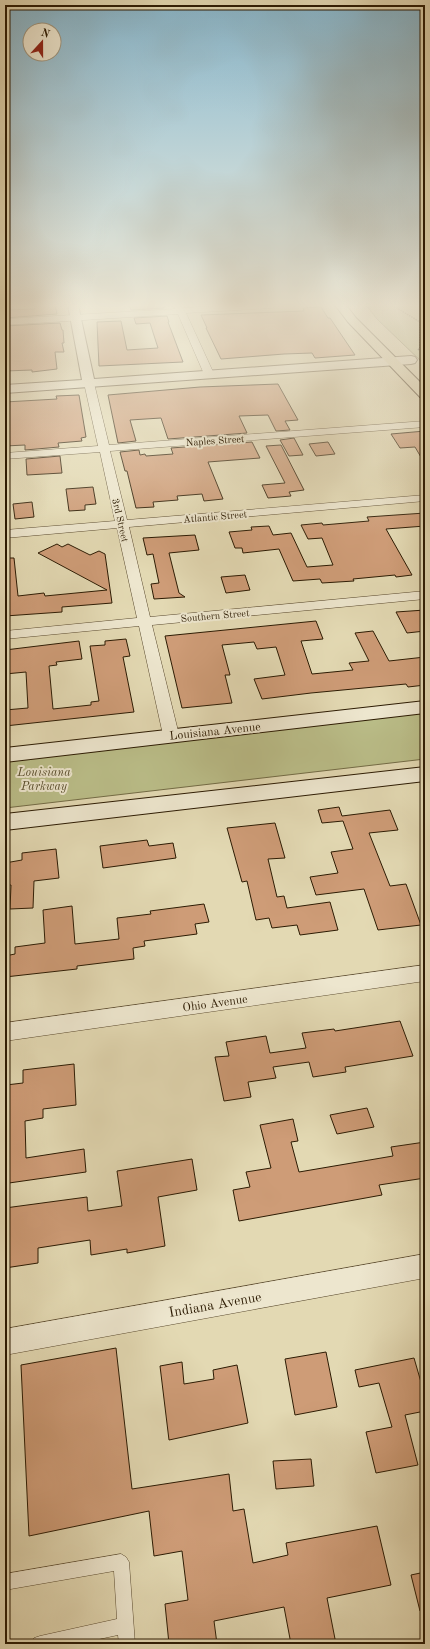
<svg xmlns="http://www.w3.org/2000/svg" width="430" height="1649" viewBox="0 0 430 1649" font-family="'Old Standard TT',serif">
<rect width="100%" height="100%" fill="#e3d9b3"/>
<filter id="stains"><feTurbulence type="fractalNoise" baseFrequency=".005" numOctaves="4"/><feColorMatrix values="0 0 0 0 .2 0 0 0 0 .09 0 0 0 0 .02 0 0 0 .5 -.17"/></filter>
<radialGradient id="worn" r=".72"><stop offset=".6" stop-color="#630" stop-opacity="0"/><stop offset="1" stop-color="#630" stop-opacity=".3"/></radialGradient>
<path fill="#babd88" stroke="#736c46" d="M366 305H425V365L377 319Z
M425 713V759L5 808V759Z"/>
<path fill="#ce9c77" stroke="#2c1b03" d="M34 305H55L57 314 5 318V310L35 309Z
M129 305H163L164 308 131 310Z
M321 307 328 318H330L355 355 315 358 312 353 284 354 221 359 206 328H207L201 315 304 311 303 308Z
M167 316 169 322H168L183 362 99 366 97 322 121 321 127 350 158 348 150 323 136 324 134 318Z
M60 323 62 330H63L64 343H62L64 352H55L57 369 32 372V370L5 371V326Z
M278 384 298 420 285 421 290 430 276 431 268 415 239 416 247 433 168 439 161 418 130 420 136 441 118 443 108 395 200 387Z
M79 395 86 437 81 438 82 441 58 443 59 447 25 450V445L5 446V402L57 399 56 396Z
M425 431V464L415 447 400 448 391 434Z
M294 438 303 455 289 456 280 440Z
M252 442 260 458 208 462 223 499 204 501 202 494 177 496 178 500 153 502 154 507 136 508 127 471H125L120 452 139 450 140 455 145 454 146 456 173 454 171 448Z
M328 442 335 454 316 456 309 444Z
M281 445 304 490 289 492 291 496 268 498 262 485 285 483 266 446Z
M60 456 62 473 27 475 26 459Z
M93 487 96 504 85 505V510L69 511 66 489Z
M32 502 34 517 15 519 13 504Z
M425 513V526L386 529 412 575 396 577 395 575 353 579 354 581 322 583 320 579 293 581 279 549 243 553 242 548H235L229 532 252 530 251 527 269 526 273 535 291 533 307 567 333 565 322 538 308 539 301 525 322 523 323 525 369 521 367 517Z
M195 535 199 550 169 553 179 593 185 597 154 599 151 584 159 583 153 554 147 555 143 538Z
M57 544 62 547 68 544 90 555 99 551 105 554 112 603 62 607V612L5 616V558H14L18 596 44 593 45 596 107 590 38 553Z
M245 575 250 590 226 593 221 577Z
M425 610V631L407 633 396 612Z
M316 621 323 639 301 641 312 674 353 670 349 663 369 661 355 633 373 631 389 661 425 657V685L408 687 406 684 311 693 262 699 254 679 285 675 276 647 257 649 254 642 222 645 230 675H225L232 703 182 708 165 636Z
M126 639 130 656 123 657 134 712 5 726V710L28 708 26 672 5 674V650L79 641 82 659 56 662 57 665 49 666 53 709 91 705V702L99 701 90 646 105 645V641Z
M339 807 342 816 390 810 398 830 369 833 390 886 406 884 421 925 378 930 364 889 316 895 310 877 338 873 331 852 353 849 343 821 322 823 318 810Z
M275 823 285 858 268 859 277 897 284 896 287 908 330 902 338 930 300 935 297 925 272 928 269 918 256 920 247 881 242 882 227 828Z
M147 840 149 846 173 843 176 858 103 868 100 846Z
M56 849 59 878 34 881 33 908 10 909 11 885H5V863L22 860V853Z
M204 904 209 922 195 924 197 934 144 941 145 946 133 948 134 959 77 966V969L5 977V956L15 954V947L45 943 43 910 72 906 75 944 119 939 117 918 151 914 150 911Z
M400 1021 413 1056 345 1067 346 1072 313 1077 309 1062 273 1067 276 1078 248 1082 251 1097 224 1101 215 1057 229 1056 226 1042 266 1036 270 1053 306 1048 302 1033 334 1029 335 1031Z
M74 1064 76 1105 43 1109V1118L25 1121 26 1158 84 1149 86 1172 9 1183 6 1085 23 1083V1070Z
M367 1108 374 1127 337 1134 330 1115Z
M293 1119 298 1141 291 1142 299 1172 393 1156 391 1147 425 1142V1178L379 1185 382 1195 239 1221 233 1190 250 1187 246 1172 271 1168 260 1125Z
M192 1159 197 1190 158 1197 165 1246 127 1253V1249L91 1255 90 1240 38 1248V1263L5 1268V1208L87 1197 88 1211 122 1206 117 1171Z
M116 1348 132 1489 229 1474 233 1511 244 1509 253 1563 288 1555 286 1543 377 1526 391 1585 327 1598 336 1644H291L284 1607 214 1621 217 1644H169L165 1604 188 1600 182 1551 154 1556 149 1511 29 1536 21 1365Z
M326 1352 337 1407 295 1415 285 1359Z
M414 1358 425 1396V1411L405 1415 418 1465 376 1473 366 1432 392 1427 379 1383 359 1387 355 1370Z
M182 1362 184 1384 214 1379 213 1370 237 1365 248 1423 169 1440 160 1366Z
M311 1459 314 1486 276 1489 273 1461Z
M425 1572V1611H420L411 1575Z"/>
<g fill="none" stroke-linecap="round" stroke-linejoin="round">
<defs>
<path id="service" d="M121 1554 126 1557 129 1562 135 1644H119L118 1635 76 1644H32L34 1638 40 1636 117 1619 114 1571 5 1590V1574Z"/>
<path id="minor" d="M174 305H182L184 308 231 305H276L272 308 186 313 214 374 209 377 204 374 178 314 5 325V319L175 309Z
M89 380 94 383 109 445 425 421V427L110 451 127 520 425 495V501L129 527 150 617 425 591V599L152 625 179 735 176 738 171 740 166 738 163 735 139 626 5 639V631L137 618 117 528 5 538V530L115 521 100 452 5 459V453L98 446 84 383Z
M425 965V981L5 1041V1023Z
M425 1254V1278L5 1355V1329Z"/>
<path id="tertiary" d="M68 305H78L94 379 411 356 415 357 417 360 415 363 411 364 5 393V385L82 380Z"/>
<path id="secondary" d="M425 701V713L5 762V748Z
M425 767V781L5 830V814Z"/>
<path id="primary" d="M335 305H346L356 318 425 387V398L420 397 348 322Z"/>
</defs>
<use href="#service" stroke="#5a4a2f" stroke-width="1"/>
<use href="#minor" stroke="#5a4a2f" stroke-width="1"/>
<use href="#tertiary" stroke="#5a4a2f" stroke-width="2"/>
<use href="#secondary" stroke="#2c1b03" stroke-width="2"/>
<use href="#primary" stroke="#2c1b03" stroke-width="2"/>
<path stroke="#2c1b03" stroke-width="1.5" stroke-dasharray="1.5 1" stroke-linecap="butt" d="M392 305 420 322V348L418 350"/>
<use href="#service" fill="#ede6ce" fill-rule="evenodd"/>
<use href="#minor" fill="#ede6ce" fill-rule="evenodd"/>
<use href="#tertiary" fill="#ede6ce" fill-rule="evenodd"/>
<use href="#secondary" fill="#ede6ce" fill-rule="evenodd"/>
<use href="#primary" fill="#e3d9b3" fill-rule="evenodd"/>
</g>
<linearGradient id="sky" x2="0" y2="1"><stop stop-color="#87b7ce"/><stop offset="0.57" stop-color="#f2eedd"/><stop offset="1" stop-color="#f2eedd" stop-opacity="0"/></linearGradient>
<rect width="430" height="536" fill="url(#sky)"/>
<g text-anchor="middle" stroke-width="4" stroke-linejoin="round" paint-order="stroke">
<g font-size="10" fill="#2c1b03" stroke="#ede6ce">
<text transform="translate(215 440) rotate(-4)" y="4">Naples Street</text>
<text transform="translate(215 516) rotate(-5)" y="4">Atlantic Street</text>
<text transform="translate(121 520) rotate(77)" y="4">3rd Street</text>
<text transform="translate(215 615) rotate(-5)" y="4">Southern Street</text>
</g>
<g font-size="12" fill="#2c1b03" stroke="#ede6ce">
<text transform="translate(215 731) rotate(-6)" y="4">Louisiana Avenue</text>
<text transform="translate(215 1003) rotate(-8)" y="4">Ohio Avenue</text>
</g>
<g font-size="12" font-style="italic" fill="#574c2b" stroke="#ede6ce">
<text x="44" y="776">Louisiana<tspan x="44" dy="14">Parkway</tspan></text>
</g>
<g font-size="14" fill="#2c1b03" stroke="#ede6ce">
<text transform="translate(215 1304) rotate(-10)" y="5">Indiana Avenue</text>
</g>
</g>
<rect width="430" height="1649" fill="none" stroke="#e3d9b3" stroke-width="20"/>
<rect x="6" y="6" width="418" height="1637" fill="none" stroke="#2c1b03" stroke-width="2"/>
<rect x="10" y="10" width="410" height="1629" fill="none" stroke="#2c1b03"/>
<g transform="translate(42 42) rotate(21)"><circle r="19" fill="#ede6ce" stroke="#a0957d"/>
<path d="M0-3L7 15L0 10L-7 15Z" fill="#8f2418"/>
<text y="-6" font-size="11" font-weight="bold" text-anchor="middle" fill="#2c1b03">N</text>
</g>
<rect width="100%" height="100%" filter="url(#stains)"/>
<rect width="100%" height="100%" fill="url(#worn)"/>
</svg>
